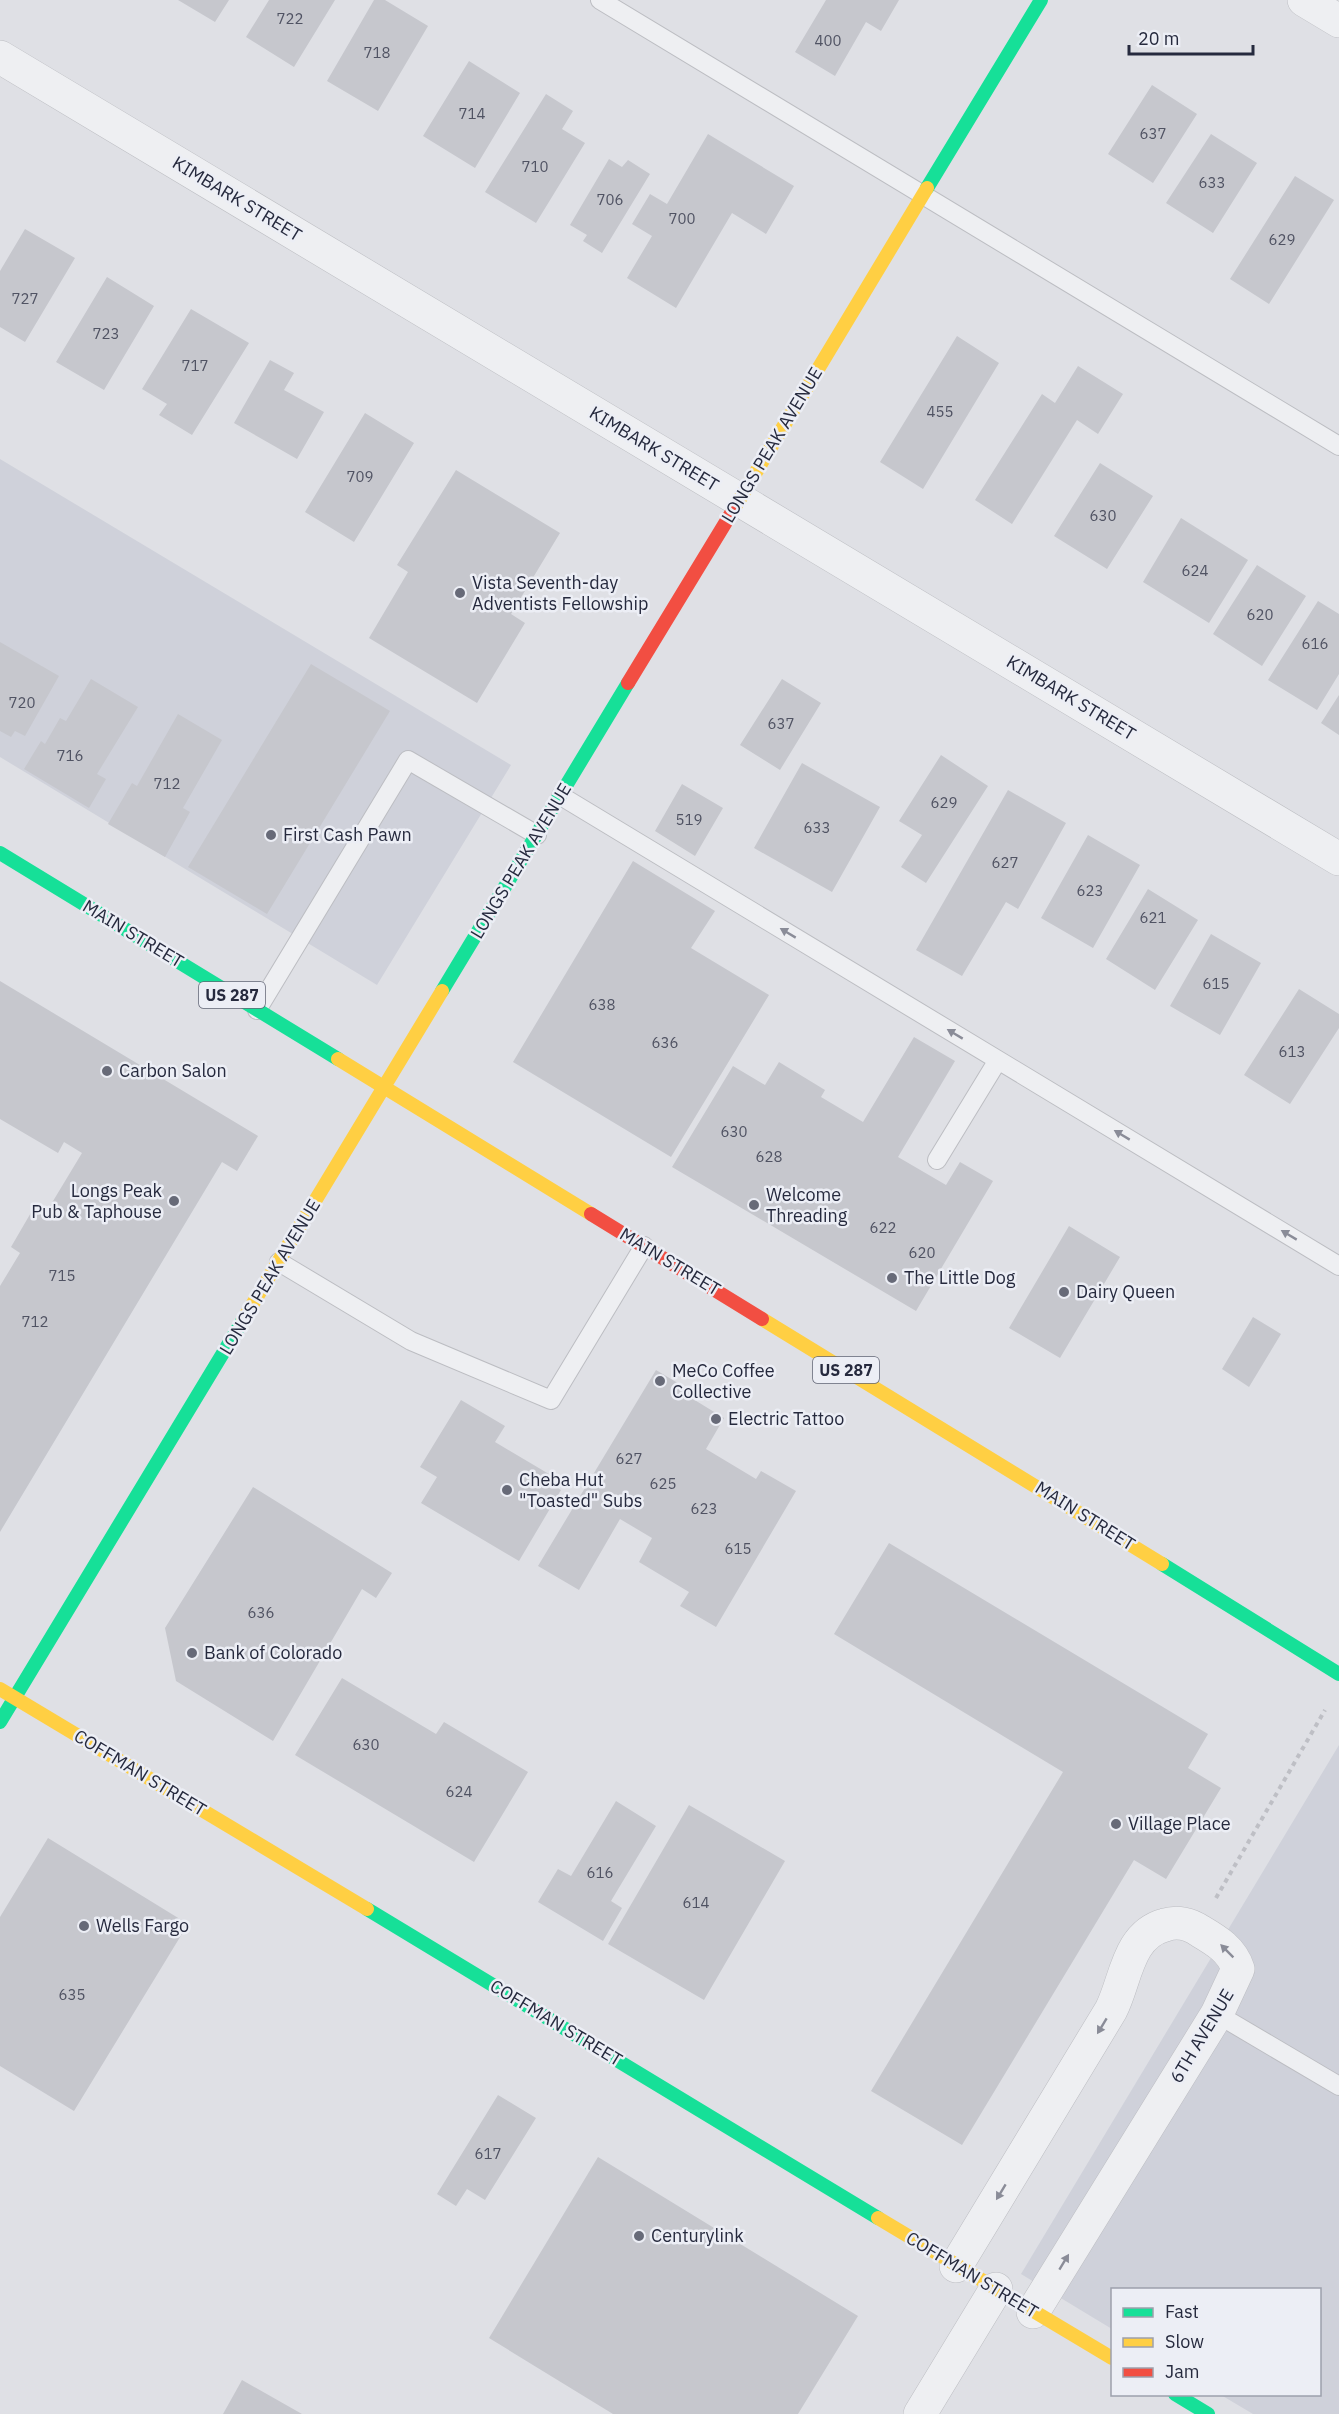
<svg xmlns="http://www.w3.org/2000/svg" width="1339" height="2414" viewBox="0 0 1339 2414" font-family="'IBM Plex Sans',sans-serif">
<rect width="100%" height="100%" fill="#dfe0e5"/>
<path fill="#cfd1da" d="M0 459 511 765 377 985 0 757Z
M1339 1745V2414H1253L1221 2395 1320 2394V2290H1112V2329L1021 2274Z"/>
<path fill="#c6c7cd" d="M178 0H229L215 22Z
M269 0H335L294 67 246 37Z
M374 0H385L428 26 378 111 327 81Z
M826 0H899L881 31 866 22 835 76 795 52Z
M469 61 520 93 475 168 423 136Z
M1152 85 1197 114 1153 183 1108 154Z
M546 94 573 111 562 129 585 143 536 223 485 192Z
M708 134 794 186 766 234 732 213 676 308 627 278 652 236 632 224 650 194 667 204Z
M1211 134 1257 163 1213 233 1166 203Z
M609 159 622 167 628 160 650 174 602 253 583 241 587 235 570 225Z
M1295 176 1334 200 1269 304 1230 279Z
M25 229 75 258 25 342 0 327V271Z
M107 277 154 306 104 390 56 362Z
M191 309 249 343 192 435 159 415 167 404 142 389Z
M957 336 999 363 923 489 880 462Z
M270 360 294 373 284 390 324 412 297 459 234 423Z
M1078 366 1123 394 1098 434 1077 420 1012 524 975 500 1042 394 1055 403Z
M365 413 414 443 354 542 305 512Z
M1100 463 1153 496 1107 569 1054 536Z
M456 470 560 533 511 614 525 623 477 703 369 638 408 572 397 565Z
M1181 518 1248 560 1209 623 1143 582Z
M1257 565 1306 596 1262 666 1213 634Z
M1318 601 1339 614V674L1317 710 1268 680Z
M0 642 59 676 25 736 15 731 11 737 0 731Z
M311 664 390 711 267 914 188 867Z
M91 679 138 707 97 774 106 779 89 808 24 769 41 741 45 744 60 718 66 721Z
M782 679 821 703 780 770 740 745Z
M1339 695V735L1321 723Z
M178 714 222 740 183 808 190 812 165 857 108 824 132 783 137 786Z
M941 755 988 786 926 883 901 867 922 835 899 821Z
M802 763 880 807 832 892 754 848Z
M682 784 723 808 695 856 655 831Z
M1008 790 1066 823 1018 909 1006 902 962 976 916 950Z
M1088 835 1140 865 1093 948 1041 918Z
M633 861 715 911 691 948 769 995 671 1157 513 1062Z
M1148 889 1198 920 1155 990 1106 959Z
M1211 934 1261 963 1220 1035 1170 1006Z
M0 981 258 1136 237 1171 222 1162 0 1532V1286L20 1253 11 1247 36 1204 47 1211 82 1153 64 1142 58 1153 0 1119Z
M1299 989 1339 1014V1028L1290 1104 1244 1075Z
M914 1037 955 1061 898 1157 946 1185 960 1162 993 1181 916 1311 672 1167 733 1066 765 1085 779 1062 825 1090 821 1097 863 1122Z
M1069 1226 1120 1257 1060 1358 1009 1328Z
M1253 1317 1281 1334 1249 1387 1222 1369Z
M656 1370 696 1394 693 1399 724 1418 706 1449 756 1479 761 1471 796 1491 716 1627 680 1606 689 1592 639 1562 652 1538 620 1519 579 1590 538 1566Z
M461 1400 505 1426 495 1442 554 1477 550 1484 561 1490 519 1561 421 1503 437 1477 420 1467Z
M253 1487 392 1573 376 1598 362 1589 273 1741 176 1681 165 1628Z
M889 1543 1208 1734 1188 1768 1221 1788 1166 1879 1134 1860 962 2145 871 2091 1063 1772 834 1634Z
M342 1678 436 1734 444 1722 528 1772 474 1862 295 1755Z
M616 1801 656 1826 611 1901 622 1908 603 1941 538 1902 558 1869 571 1876Z
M689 1805 785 1861 704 2000 608 1944Z
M48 1838 188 1924 74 2111 0 2066V1917Z
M498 2095 536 2118 485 2200 467 2189 456 2206 437 2194Z
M598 2157 858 2316 798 2414H613L489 2338Z
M242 2380 302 2414H223Z"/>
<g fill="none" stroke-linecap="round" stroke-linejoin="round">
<defs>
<path id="lane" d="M600 0 1339 446
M561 796 1339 1266
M257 1010 408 760 537 835
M937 1160 998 1060
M279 1262 411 1341 551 1400 644 1246
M1217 2014 1339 2086"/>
<path id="street" d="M1304 0 1339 21
M0 57 1339 859
M956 2266 1111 2010C1126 1981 1127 1935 1165 1925 1177 1921 1190 1924 1200 1931 1217 1941 1232 1950 1238 1969L1217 2014 1033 2312
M920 2414 996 2289"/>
</defs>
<use href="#lane" stroke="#bcbdc2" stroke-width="20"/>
<use href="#street" stroke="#bcbdc2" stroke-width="34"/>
<path stroke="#bebfc5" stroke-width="4" stroke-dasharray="4.5 4.5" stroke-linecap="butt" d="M1216 1898 1325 1710"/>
<use href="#lane" stroke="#eeeff2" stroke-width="18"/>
<use href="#street" stroke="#eeeff2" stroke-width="33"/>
<path stroke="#16e098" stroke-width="14" d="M927 188 1041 0
M0 853 338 1059
M442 991 628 683
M1162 1564 1339 1674
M0 1722 243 1320
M367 1909 878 2218
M1175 2394 1208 2414"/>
<path stroke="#ffcf43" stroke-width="14" d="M735 507 927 188
M338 1059 591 1214
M762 1319 1162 1564
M243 1320 442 991
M0 1689 367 1909
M878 2218 1112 2358"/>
<path stroke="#f24e42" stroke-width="14" d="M628 683 735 507
M591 1214 762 1319"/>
</g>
<defs><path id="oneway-solid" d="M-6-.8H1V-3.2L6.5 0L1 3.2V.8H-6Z" transform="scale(1.5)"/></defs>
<g fill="#8a8c98">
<use href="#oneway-solid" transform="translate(788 933) rotate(-149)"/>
<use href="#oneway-solid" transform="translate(955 1034) rotate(-149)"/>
<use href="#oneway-solid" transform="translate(1122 1135) rotate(-149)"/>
<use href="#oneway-solid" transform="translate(1289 1235) rotate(-149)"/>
<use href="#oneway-solid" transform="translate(1227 1951) rotate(-135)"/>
<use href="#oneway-solid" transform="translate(1102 2026) rotate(121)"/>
<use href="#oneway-solid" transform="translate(1001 2192) rotate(121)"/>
<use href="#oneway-solid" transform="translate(1064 2262) rotate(-59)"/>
</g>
<g fill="#676a78" stroke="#eceef5" stroke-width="2">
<circle cx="460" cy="593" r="6"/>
<circle cx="271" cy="835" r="6"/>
<circle cx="107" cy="1071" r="6"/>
<circle cx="174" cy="1201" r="6"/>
<circle cx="754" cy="1205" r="6"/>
<circle cx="892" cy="1278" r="6"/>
<circle cx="1064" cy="1292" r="6"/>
<circle cx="660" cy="1381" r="6"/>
<circle cx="716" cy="1419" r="6"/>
<circle cx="507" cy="1490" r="6"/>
<circle cx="192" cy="1653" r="6"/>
<circle cx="1116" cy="1824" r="6"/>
<circle cx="84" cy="1926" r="6"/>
<circle cx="639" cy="2236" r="6"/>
</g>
<g text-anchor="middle" stroke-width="5" stroke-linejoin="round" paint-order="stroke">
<g font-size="15" fill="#505363">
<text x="290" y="24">722</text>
<text x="828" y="46">400</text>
<text x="377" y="58">718</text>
<text x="472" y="119">714</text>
<text x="1153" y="139">637</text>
<text x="535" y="172">710</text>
<text x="1212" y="188">633</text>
<text x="610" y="205">706</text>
<text x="682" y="224">700</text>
<text x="1282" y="245">629</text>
<text x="25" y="304">727</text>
<text x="106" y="339">723</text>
<text x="195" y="371">717</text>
<text x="940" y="417">455</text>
<text x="360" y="482">709</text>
<text x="1103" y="521">630</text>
<text x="1195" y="576">624</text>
<text x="1260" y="620">620</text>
<text x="1315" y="649">616</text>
<text x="22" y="708">720</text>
<text x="781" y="729">637</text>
<text x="70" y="761">716</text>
<text x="167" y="789">712</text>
<text x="944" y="808">629</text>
<text x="689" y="825">519</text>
<text x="817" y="833">633</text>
<text x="1005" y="868">627</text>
<text x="1090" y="896">623</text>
<text x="1153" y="923">621</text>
<text x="1216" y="989">615</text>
<text x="602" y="1010">638</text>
<text x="665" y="1048">636</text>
<text x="1292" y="1057">613</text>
<text x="734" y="1137">630</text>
<text x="769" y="1162">628</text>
<text x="883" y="1233">622</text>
<text x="922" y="1258">620</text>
<text x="62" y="1281">715</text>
<text x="35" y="1327">712</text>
<text x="629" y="1464">627</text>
<text x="663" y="1489">625</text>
<text x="704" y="1514">623</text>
<text x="738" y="1554">615</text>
<text x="261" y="1618">636</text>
<text x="366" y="1750">630</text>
<text x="459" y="1797">624</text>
<text x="600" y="1878">616</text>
<text x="696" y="1908">614</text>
<text x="72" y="2000">635</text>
<text x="488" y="2159">617</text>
</g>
<g fill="#eceef5" stroke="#616575" stroke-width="1.5">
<rect x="199" y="982" width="66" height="26" rx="4.5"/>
<rect x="813" y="1357" width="66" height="26" rx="4.5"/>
</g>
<g font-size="16" font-weight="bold" fill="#262a3e">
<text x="232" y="1001">US 287</text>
<text x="846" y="1376">US 287</text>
</g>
<g font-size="18" fill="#262a3e" stroke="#eceef5">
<text transform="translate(237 199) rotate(31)" y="6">KIMBARK STREET</text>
<text transform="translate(772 445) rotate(-59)" y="6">LONGS PEAK AVENUE</text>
<text transform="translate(654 449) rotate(31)" y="6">KIMBARK STREET</text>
<text transform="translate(1071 698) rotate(31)" y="6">KIMBARK STREET</text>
<text transform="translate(521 861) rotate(-59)" y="6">LONGS PEAK AVENUE</text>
<text transform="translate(133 934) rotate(31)" y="6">MAIN STREET</text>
<text transform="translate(670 1262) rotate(31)" y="6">MAIN STREET</text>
<text transform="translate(270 1277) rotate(-59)" y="6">LONGS PEAK AVENUE</text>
<text transform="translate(1085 1516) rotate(32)" y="6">MAIN STREET</text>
<text transform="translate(140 1773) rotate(31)" y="6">COFFMAN STREET</text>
<text transform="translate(556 2023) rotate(31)" y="6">COFFMAN STREET</text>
<text transform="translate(1202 2036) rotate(-59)" y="6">6TH AVENUE</text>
<text transform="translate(972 2275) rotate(31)" y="6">COFFMAN STREET</text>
</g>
<g font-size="18" fill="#262a3e" stroke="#eceef5" text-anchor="start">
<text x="472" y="589">Vista Seventh-day<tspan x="472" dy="21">Adventists Fellowship</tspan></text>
<text x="283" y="841">First Cash Pawn</text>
<text x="119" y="1077">Carbon Salon</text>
<text x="162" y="1197" text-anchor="end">Longs Peak<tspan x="162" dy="21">Pub &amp; Taphouse</tspan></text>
<text x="766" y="1201">Welcome<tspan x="766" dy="21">Threading</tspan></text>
<text x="904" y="1284">The Little Dog</text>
<text x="1076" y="1298">Dairy Queen</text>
<text x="672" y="1377">MeCo Coffee<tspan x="672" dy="21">Collective</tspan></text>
<text x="728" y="1425">Electric Tattoo</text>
<text x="519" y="1486">Cheba Hut<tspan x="519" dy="21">"Toasted" Subs</tspan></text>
<text x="204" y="1659">Bank of Colorado</text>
<text x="1128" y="1830">Village Place</text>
<text x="96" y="1932">Wells Fargo</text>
<text x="651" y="2242">Centurylink</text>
</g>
</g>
<rect x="1111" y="2288" width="210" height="108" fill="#eceef5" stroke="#9da0ac" stroke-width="1.5"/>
<rect x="1123" y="2308" width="30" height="9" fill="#16e098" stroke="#9da0ac" stroke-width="1.5"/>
<text x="1165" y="2318" font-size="18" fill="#262a3e">Fast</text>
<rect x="1123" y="2338" width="30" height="9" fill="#ffcf43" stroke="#9da0ac" stroke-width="1.5"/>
<text x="1165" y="2348" font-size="18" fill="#262a3e">Slow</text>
<rect x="1123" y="2368" width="30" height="9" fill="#f24e42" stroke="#9da0ac" stroke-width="1.5"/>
<text x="1165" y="2378" font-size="18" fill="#262a3e">Jam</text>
<path d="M1129 45v9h124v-9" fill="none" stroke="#262a3e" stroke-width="3"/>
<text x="1138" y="45" font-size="18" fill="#262a3e" stroke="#eceef5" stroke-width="4.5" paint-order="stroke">20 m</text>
</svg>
